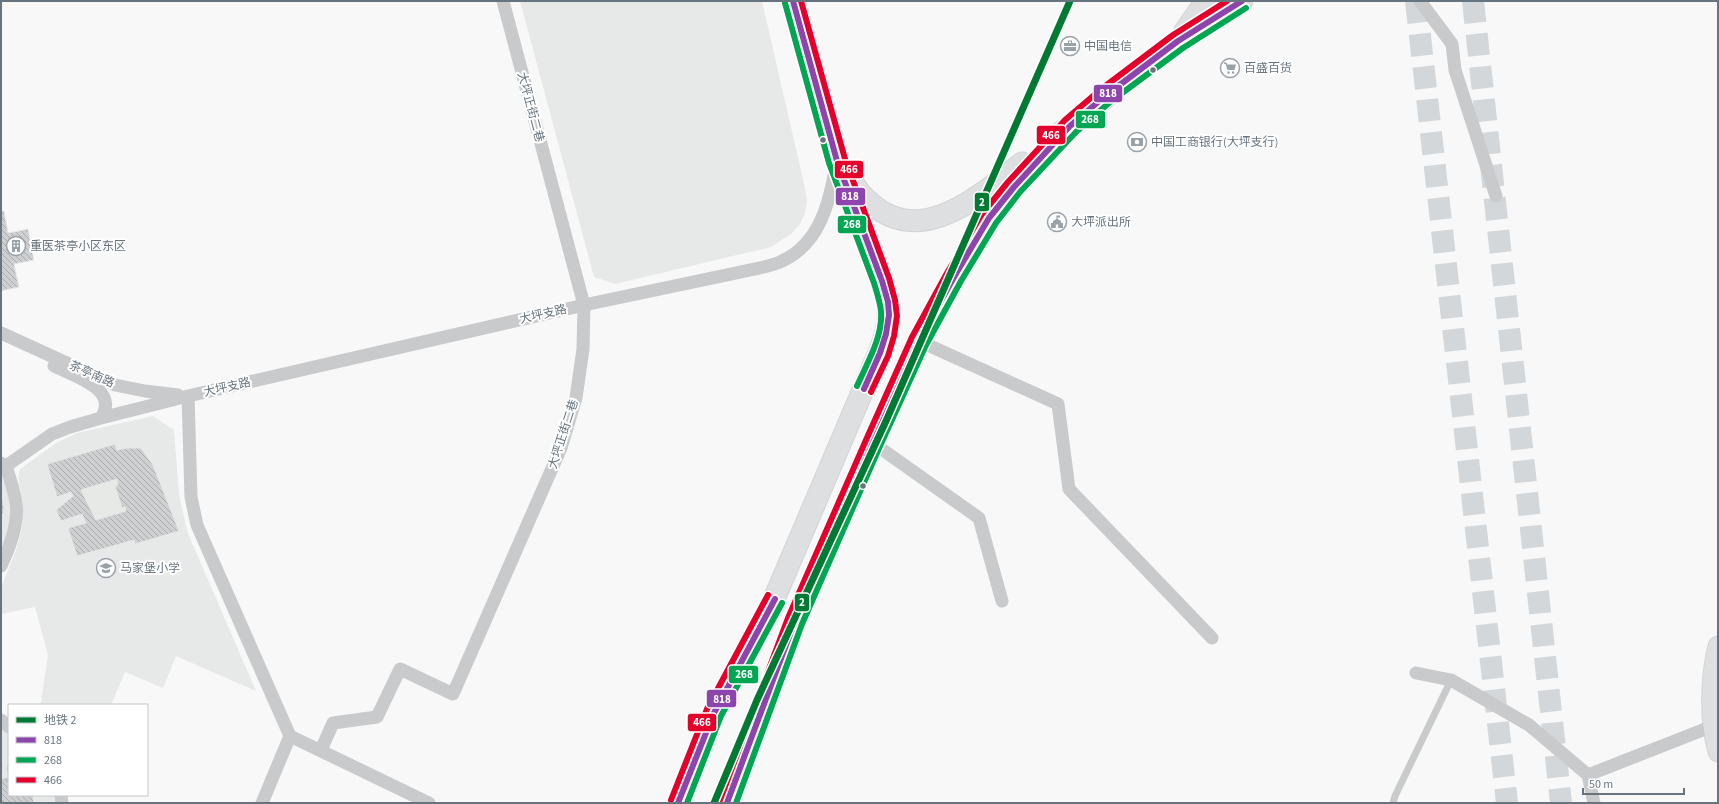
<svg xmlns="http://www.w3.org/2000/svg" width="1719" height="804" viewBox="0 0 1719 804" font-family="'Source Sans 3','Noto Sans SC',sans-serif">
<defs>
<pattern id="building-back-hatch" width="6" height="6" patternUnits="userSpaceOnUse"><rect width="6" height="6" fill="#cecfd0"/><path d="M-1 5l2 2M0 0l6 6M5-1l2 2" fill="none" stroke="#abadae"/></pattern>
</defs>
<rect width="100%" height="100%" fill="#f8f8f8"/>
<path fill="#e7e8e8" d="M520 1H762L805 188 807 201 805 213 800 224 791 234 771 247 615 284 594 277Z
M153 416 174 430 179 494 187 531 256 691 176 656 163 688 125 672 111 705H37L41 702 48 655 35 607 1 614V588L16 550 22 528 23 503 18 477 20 469 56 443 77 433Z
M1 467 13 504 11 528 1 557Z
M1 729 9 735V795H56L57 803H1Z"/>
<path fill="#e7e9e6" d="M117 479 118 485 115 486 122 507H125L126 511 96 520 81 490Z"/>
<path fill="url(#building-back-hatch)" stroke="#e8e8e8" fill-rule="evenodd" d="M1 211H4L8 233 28 229 34 260 14 264 19 287 1 291Z
M115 444 117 450 127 448H141L153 465 179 531 135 544 134 540 77 556 68 528 86 523 82 514 61 521 56 510 73 496 71 492 57 497 47 464ZM117 479 118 485 115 486 122 508 125 507 126 511 96 520 81 490Z
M1 487 4 509 1 522Z
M6 765H9V795H33L34 803H1V779L8 777Z"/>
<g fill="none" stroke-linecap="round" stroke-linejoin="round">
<path stroke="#d4d7da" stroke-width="22" stroke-dasharray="22 11" stroke-linecap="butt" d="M1416 1 1507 803
M1473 1 1561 803"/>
<defs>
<path id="secondary" d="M1718 646C1710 677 1709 721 1718 752"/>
<path id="primary" d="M1185 31 1206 1
M1059 134C1119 88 1175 37 1242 1
M850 179C855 185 859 193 865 198 918 252 978 197 1022 163
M678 803 714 713 769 611 880 350C891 322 890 310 882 281L837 161 793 1
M727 803 755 731 795 621 873 443 919 341 954 277 989 218 1014 187 1070 126"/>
</defs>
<use href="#secondary" stroke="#d4d5d5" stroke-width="21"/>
<use href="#primary" stroke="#d3d4d5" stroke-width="23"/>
<path stroke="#c9cacc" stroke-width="7" d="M1393 803 1395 796 1451 680"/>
<path stroke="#c9cacc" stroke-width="13" d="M1420 1 1452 44 1455 70 1496 196
M1 333 115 385 145 391 178 395
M919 341 1058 404 1069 489 1212 638
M54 366C74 376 120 389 101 418
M188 396 191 497 197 525 290 736 429 803
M873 443 979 518 1002 601
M1 463 6 466C10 478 14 490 16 503 19 524 10 547 1 566
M6 466 52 434 70 427 101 418 188 396 584 305 764 267C770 265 777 264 782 261 820 244 830 201 836 164
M1416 673 1451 680 1529 725 1588 775 1594 803
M1 720 9 727
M321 750 333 723 377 717 400 669 453 694 561 448 576 398 583 349 584 305 503 1
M1588 775 1718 724
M61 795 62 803
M262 803 290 736"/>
<use href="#secondary" stroke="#dedfe0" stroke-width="19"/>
<use href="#primary" stroke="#dedfe0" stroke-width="21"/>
<defs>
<path id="bus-1" d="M793 1 837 161 882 281 888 302 889 315 886 334 880 353 864 389
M678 803 714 713 775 599
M727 803 795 621 873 443 919 341 954 277 989 218 1014 187 1070 126 1105 96 1178 41 1242 1"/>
<path id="bus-2" d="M785 3 829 163 874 283C877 293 880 302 881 311 883 337 867 363 857 386
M687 803 721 716 782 603
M736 803 802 624 880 446 926 345 961 281 996 223 1020 192 1076 132 1110 102 1183 48 1246 8"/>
<path id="bus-3" d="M801 1 845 159 889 278 895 300 897 316 894 336 888 356 871 392
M671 800 707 709 768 595
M720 800 788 618 866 440 912 337 947 273 982 214 1008 182 1065 120 1100 90 1173 35 1227 1"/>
</defs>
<use href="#bus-1" stroke="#fff" stroke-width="9"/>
<use href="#bus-2" stroke="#fff" stroke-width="9"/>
<use href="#bus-3" stroke="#fff" stroke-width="9"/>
<use href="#bus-1" stroke="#8e44ad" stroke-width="6"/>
<use href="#bus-2" stroke="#00a651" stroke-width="6"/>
<use href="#bus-3" stroke="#e4002b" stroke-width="6"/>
<defs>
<path id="metro-1" d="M714 803 757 700 886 421 1070 1"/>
</defs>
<use href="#metro-1" stroke="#fff" stroke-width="10"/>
<use href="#metro-1" stroke="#007a33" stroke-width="7"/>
</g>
<defs>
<symbol id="office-ring" viewBox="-11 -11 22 22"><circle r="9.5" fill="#fff" stroke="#9aa2a9" stroke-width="1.5"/><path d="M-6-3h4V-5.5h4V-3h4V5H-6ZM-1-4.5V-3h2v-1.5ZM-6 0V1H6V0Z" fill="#9aa2a9"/></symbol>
<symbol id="supermarket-ring" viewBox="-11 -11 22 22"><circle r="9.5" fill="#fff" stroke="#9aa2a9" stroke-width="1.5"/><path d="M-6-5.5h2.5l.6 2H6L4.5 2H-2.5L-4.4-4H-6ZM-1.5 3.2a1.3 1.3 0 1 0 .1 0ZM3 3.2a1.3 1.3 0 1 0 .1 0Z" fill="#9aa2a9"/></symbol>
<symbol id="bank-ring" viewBox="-11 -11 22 22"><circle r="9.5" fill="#fff" stroke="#9aa2a9" stroke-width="1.5"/><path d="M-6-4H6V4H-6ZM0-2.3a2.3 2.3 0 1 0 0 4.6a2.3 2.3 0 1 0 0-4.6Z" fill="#9aa2a9"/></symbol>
<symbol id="civic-ring" viewBox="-11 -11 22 22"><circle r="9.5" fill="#fff" stroke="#9aa2a9" stroke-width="1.5"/><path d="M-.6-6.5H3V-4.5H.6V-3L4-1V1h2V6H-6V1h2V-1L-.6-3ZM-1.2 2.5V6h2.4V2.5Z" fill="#9aa2a9"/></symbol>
<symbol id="building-ring" viewBox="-11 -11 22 22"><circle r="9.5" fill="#fff" stroke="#9aa2a9" stroke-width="1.5"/><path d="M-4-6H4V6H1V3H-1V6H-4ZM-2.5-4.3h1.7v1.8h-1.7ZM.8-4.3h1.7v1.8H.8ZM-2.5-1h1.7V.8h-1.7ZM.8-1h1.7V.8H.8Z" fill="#9aa2a9"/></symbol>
<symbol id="school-ring" viewBox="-11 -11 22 22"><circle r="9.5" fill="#fff" stroke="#9aa2a9" stroke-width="1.5"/><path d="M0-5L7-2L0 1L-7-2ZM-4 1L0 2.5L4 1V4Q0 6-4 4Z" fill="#9aa2a9"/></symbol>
</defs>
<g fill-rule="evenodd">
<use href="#office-ring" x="1059" y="35" width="22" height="22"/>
<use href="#supermarket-ring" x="1219" y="57" width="22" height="22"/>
<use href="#bank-ring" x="1126" y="131" width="22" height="22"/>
<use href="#civic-ring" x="1046" y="211" width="22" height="22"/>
<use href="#building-ring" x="5" y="235" width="22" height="22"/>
<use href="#school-ring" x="95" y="557" width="22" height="22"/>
</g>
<g fill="#67747e" stroke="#fff" stroke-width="1.5">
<circle cx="1153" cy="70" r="3.5"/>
<circle cx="823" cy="140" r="3.5"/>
<circle cx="863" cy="486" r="3.5"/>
</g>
<g text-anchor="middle" stroke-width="4" stroke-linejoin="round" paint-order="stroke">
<g font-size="12" fill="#67747e" stroke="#fff" text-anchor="start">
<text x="1084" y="50">中国电信</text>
<text x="1244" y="72">百盛百货</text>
<text x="1151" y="146">中国工商银行(大坪支行)</text>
<text x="1071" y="226">大坪派出所</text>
<text x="30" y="250">重医茶亭小区东区</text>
<text x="120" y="572">马家堡小学</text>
</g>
<g font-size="12" fill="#67747e" stroke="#fff">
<text transform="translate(531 107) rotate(75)" y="4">大坪正街二巷</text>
<text transform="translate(543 314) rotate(-13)" y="4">大坪支路</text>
<text transform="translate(92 374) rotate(24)" y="4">茶亭南路</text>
<text transform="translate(227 387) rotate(-13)" y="4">大坪支路</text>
<text transform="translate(563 434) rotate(-72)" y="4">大坪正街二巷</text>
</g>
</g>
<g stroke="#fff" stroke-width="1.5">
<rect x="1093" y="84" width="30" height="19" rx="4" fill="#8e44ad"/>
<rect x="1075" y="110" width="31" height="19" rx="4" fill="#00a651"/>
<rect x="1036" y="125" width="30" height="20" rx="4" fill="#e4002b"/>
<rect x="834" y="160" width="30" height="19" rx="4" fill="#e4002b"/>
<rect x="835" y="187" width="31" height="19" rx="4" fill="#8e44ad"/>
<rect x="974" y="192" width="16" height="20" rx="4" fill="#007a33"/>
<rect x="837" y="215" width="30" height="19" rx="4" fill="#00a651"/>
<rect x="794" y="593" width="16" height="19" rx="4" fill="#007a33"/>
<rect x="728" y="665" width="31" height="19" rx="4" fill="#00a651"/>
<rect x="706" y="689" width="31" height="19" rx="4" fill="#8e44ad"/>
<rect x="687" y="713" width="30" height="19" rx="4" fill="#e4002b"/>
</g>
<g font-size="11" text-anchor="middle" font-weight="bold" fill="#fff">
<text x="1108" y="97">818</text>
<text x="1090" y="123">268</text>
<text x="1051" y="139">466</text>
<text x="849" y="173">466</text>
<text x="850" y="200">818</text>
<text x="982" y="206">2</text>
<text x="852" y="228">268</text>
<text x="802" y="606">2</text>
<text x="744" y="678">268</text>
<text x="722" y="703">818</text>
<text x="702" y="726">466</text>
</g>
<rect width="1719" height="804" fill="none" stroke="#67747e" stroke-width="4"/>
<rect x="8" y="704" width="140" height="92" fill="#ffffff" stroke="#c2c7cb"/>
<rect x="16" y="717" width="20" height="6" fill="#007a33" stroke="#c2c7cb"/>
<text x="44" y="724" font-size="12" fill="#67747e">地铁 2</text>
<rect x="16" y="737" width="20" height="6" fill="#8e44ad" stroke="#c2c7cb"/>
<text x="44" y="744" font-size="12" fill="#67747e">818</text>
<rect x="16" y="757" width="20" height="6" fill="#00a651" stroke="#c2c7cb"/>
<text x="44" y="764" font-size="12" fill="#67747e">268</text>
<rect x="16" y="777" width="20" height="6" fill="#e4002b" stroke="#c2c7cb"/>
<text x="44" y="784" font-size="12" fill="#67747e">466</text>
<path d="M1583 788v6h101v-6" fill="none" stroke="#67747e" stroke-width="2"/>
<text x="1589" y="788" font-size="12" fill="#67747e" stroke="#ffffff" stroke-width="3" paint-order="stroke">50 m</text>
</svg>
